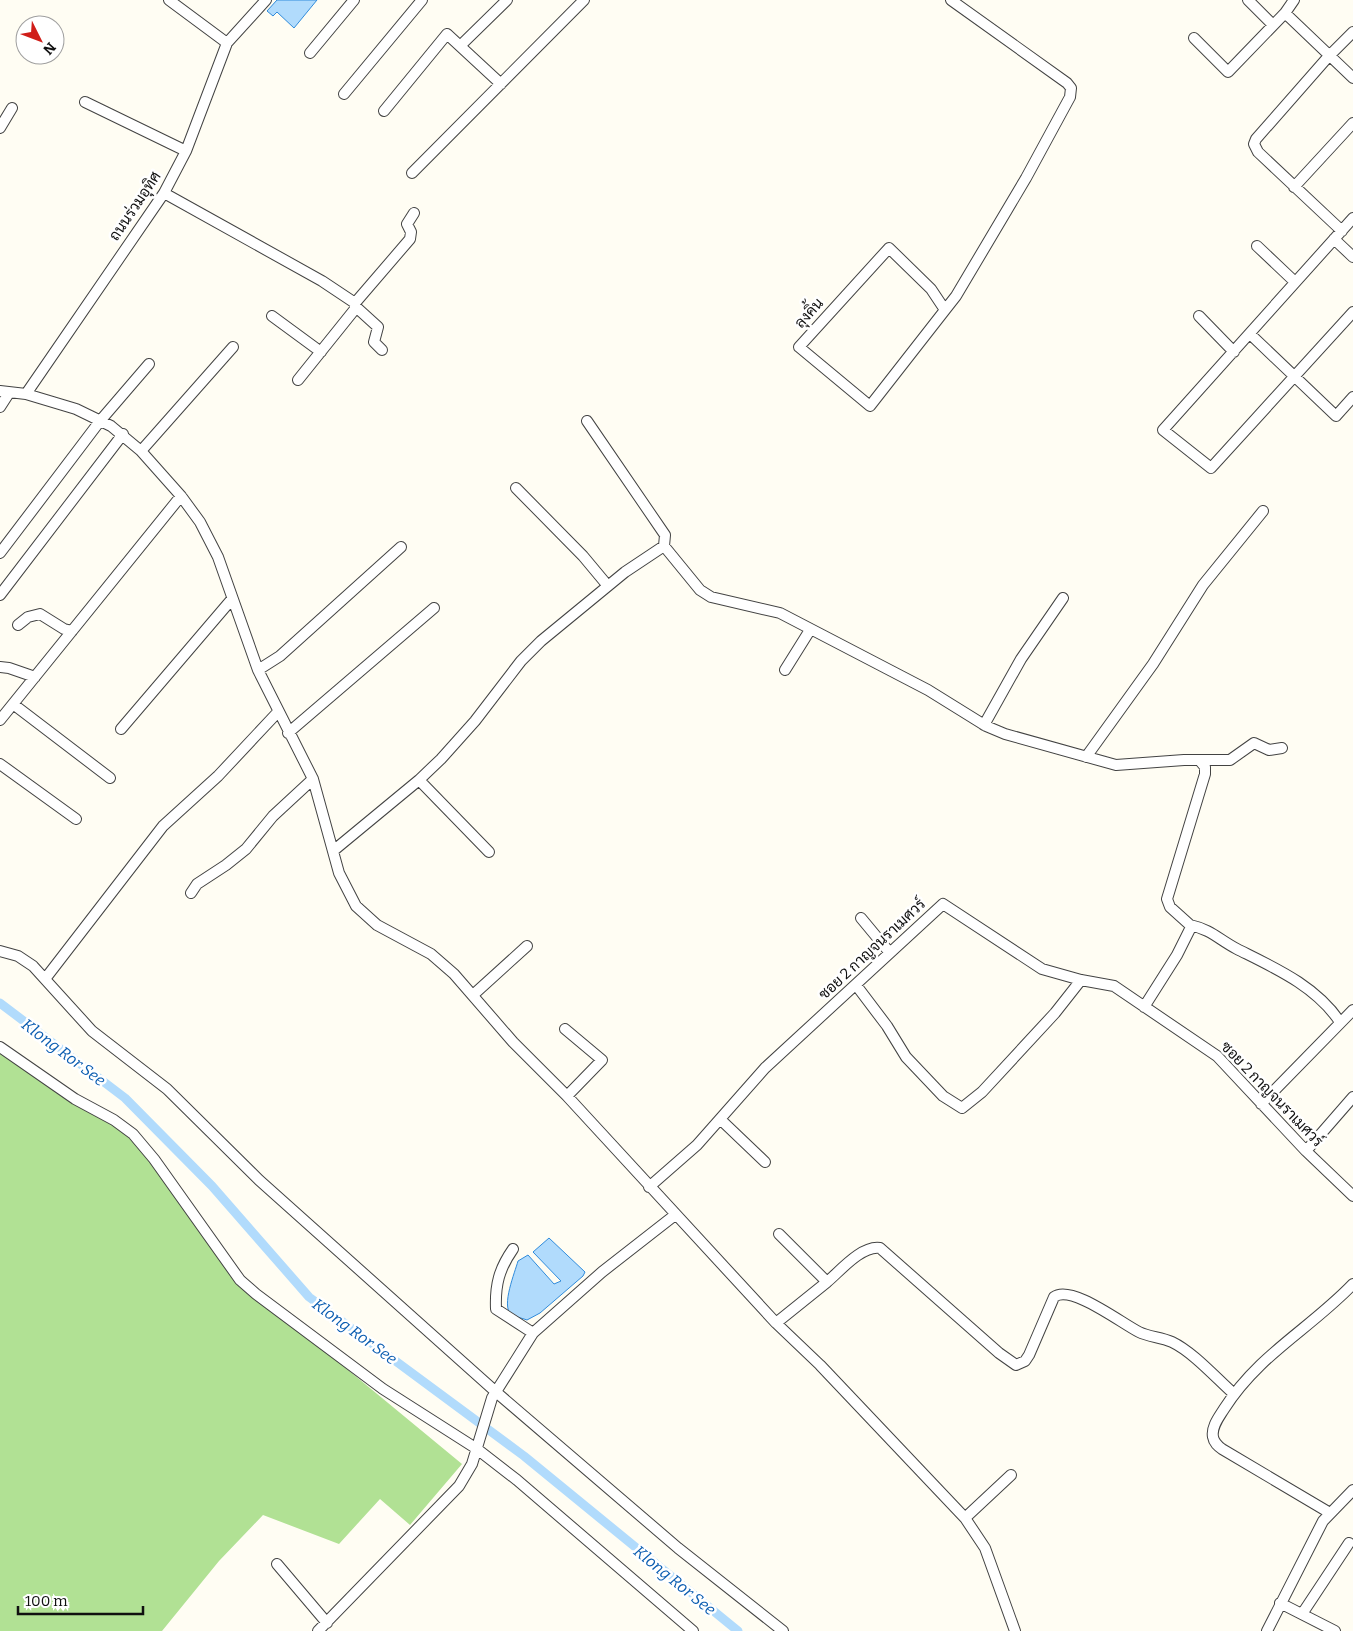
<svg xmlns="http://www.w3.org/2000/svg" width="1353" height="1631" viewBox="0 0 1353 1631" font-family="Bitter,Sarabun,serif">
<rect width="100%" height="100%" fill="#fffdf3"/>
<path fill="#b1e194" d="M0 1047 144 1146 256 1294 462 1464 410 1525 380 1499 339 1544 263 1515 219 1561 162 1631H0Z"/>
<path fill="#b1dbfc" stroke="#308bdb" d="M277 0H317L294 28 277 12 273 16 267 11Z
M549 1238 585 1272 583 1276 540 1313 527 1320C522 1318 515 1317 511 1314 501 1306 515 1272 518 1261L528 1255 554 1284 561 1281 533 1252Z"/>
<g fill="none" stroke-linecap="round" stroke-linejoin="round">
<path stroke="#b1dbfc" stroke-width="9" d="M0 1003 125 1098 212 1186 309 1297 524 1456 738 1631"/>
<defs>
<path id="minor" d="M169 0 227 43
M1248 0 1272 24
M1285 13 1353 78
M1194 38 1228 72 1285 13 1294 0
M460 46 507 0
M310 53 354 0
M344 94 422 0
M85 102 186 151
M384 111 447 34 501 84
M0 128 12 108
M412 173 584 0
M1294 187 1353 123
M164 193 322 281 355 303V309L298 380
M1353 218 1163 430 1211 468 1353 312
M1342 231 1258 152 1254 144 1256 139 1328 57 1353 32
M1334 239 1353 257
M1257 246 1295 282
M355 303 410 239 411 232 407 224 414 213
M356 307 378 327 374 342 382 350
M945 310 931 289 889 248 799 347 870 406 945 310 956 296 1026 178 1070 97 1071 88 1067 83 951 0
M272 316 321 352
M1199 316 1234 352
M1250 334 1336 416 1353 397
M0 391 26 394 76 409 111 426 141 451 181 496 200 522 218 557 258 670 313 779 339 873 356 906 377 925 431 954 454 974 513 1042 567 1096 776 1323 820 1365 965 1518 985 1548 1015 1631
M26 394 164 193 186 151 227 43 266 0
M0 407 9 393
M587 421 665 535 664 546
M141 451 233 347
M516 488 583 556 608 586
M0 553 100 421 149 364
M0 595 123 434
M18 625 28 617 40 614 64 629 72 631
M0 667 9 668 35 677
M258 670 280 656 401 547
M785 670 810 630
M13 704 110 778
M0 720 181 496
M984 725 1021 659 1063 598
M121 729 232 599
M288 733 434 608
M1086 757 1153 664 1203 585 1263 511
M0 764 76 819
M419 780 489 852
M333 851 419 780 441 759 475 721 521 661 541 641 625 572 664 546 700 590 711 597 780 613 928 690 986 726 1005 734 1116 765 1184 760H1230L1254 743 1269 750 1282 748
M191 893 197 884 226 865 246 849 273 816 313 779
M861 918 890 953
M1190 925C1212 930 1218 939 1237 949 1275 968 1316 986 1340 1022
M0 951 18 956 33 966 92 1031 167 1089 259 1180 496 1392 678 1548 783 1631
M45 979 163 826 218 776 277 713
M856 985 887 1026 906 1057 943 1096 962 1108 982 1092 1055 1013 1081 980
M473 995 527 946
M1144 1007 1177 955 1190 929V925L1170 907 1167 899 1205 774V767L1200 761
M565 1029 602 1060 567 1096
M0 1047 75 1099 114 1120 133 1134 154 1159 240 1280 256 1294 383 1389 477 1449 517 1480 693 1631
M1261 1104 1353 1010
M720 1119 765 1162
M1306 1151 1353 1097
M649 1187 697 1145 765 1068 943 904 1042 969 1081 980 1114 986 1217 1056 1306 1151 1353 1196
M513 1249C499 1269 495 1285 496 1309L533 1333
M827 1282C840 1271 862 1245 880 1248L999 1353 1016 1365 1025 1361 1029 1355 1054 1297C1071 1284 1121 1323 1139 1332 1149 1337 1161 1337 1172 1342 1193 1352 1216 1378 1234 1394
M776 1323 827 1282 779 1234
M1330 1513 1222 1449C1218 1446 1214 1443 1213 1437 1211 1427 1219 1417 1224 1409 1259 1354 1310 1329 1353 1284
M965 1518 1011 1475
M277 1564 327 1623
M1280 1603 1335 1631
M1302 1614 1349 1543
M318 1631 459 1486 472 1464 492 1398 533 1333 602 1272 675 1215
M1267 1631 1323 1521 1353 1490"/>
</defs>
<use href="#minor" stroke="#434343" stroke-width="12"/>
<use href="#minor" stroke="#fff" stroke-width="10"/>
</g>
<g text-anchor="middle" stroke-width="5" stroke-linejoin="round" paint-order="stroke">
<g font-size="15" fill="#101010" stroke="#fff">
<text transform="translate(135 206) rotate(-56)" y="5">ถนนร่วมอุทิศ</text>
<text transform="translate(809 313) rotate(-48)" y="5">ลุงคิ้น</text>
<text transform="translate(872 949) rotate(-43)" y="5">ซอย 2 กาญจนราเมศวร์</text>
<text transform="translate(1272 1094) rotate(46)" y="5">ซอย 2 กาญจนราเมศวร์</text>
</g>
<g font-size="16" font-style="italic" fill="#0a5cb0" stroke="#fff">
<text transform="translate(64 1052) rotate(37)" y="6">Klong Ror See</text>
<text transform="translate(355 1331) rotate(36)" y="6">Klong Ror See</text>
<text transform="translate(675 1580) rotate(39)" y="6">Klong Ror See</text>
</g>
</g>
<g transform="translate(40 40) rotate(132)"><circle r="24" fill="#ffffff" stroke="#9f9f9f"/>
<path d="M0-4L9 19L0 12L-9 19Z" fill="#d01d18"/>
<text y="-8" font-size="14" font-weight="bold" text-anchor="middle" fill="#101010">N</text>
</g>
<path d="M18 1606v8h125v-8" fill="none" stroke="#101010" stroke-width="2.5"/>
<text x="25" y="1606" font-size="15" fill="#101010" stroke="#ffffff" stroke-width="4" paint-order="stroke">100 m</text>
</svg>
